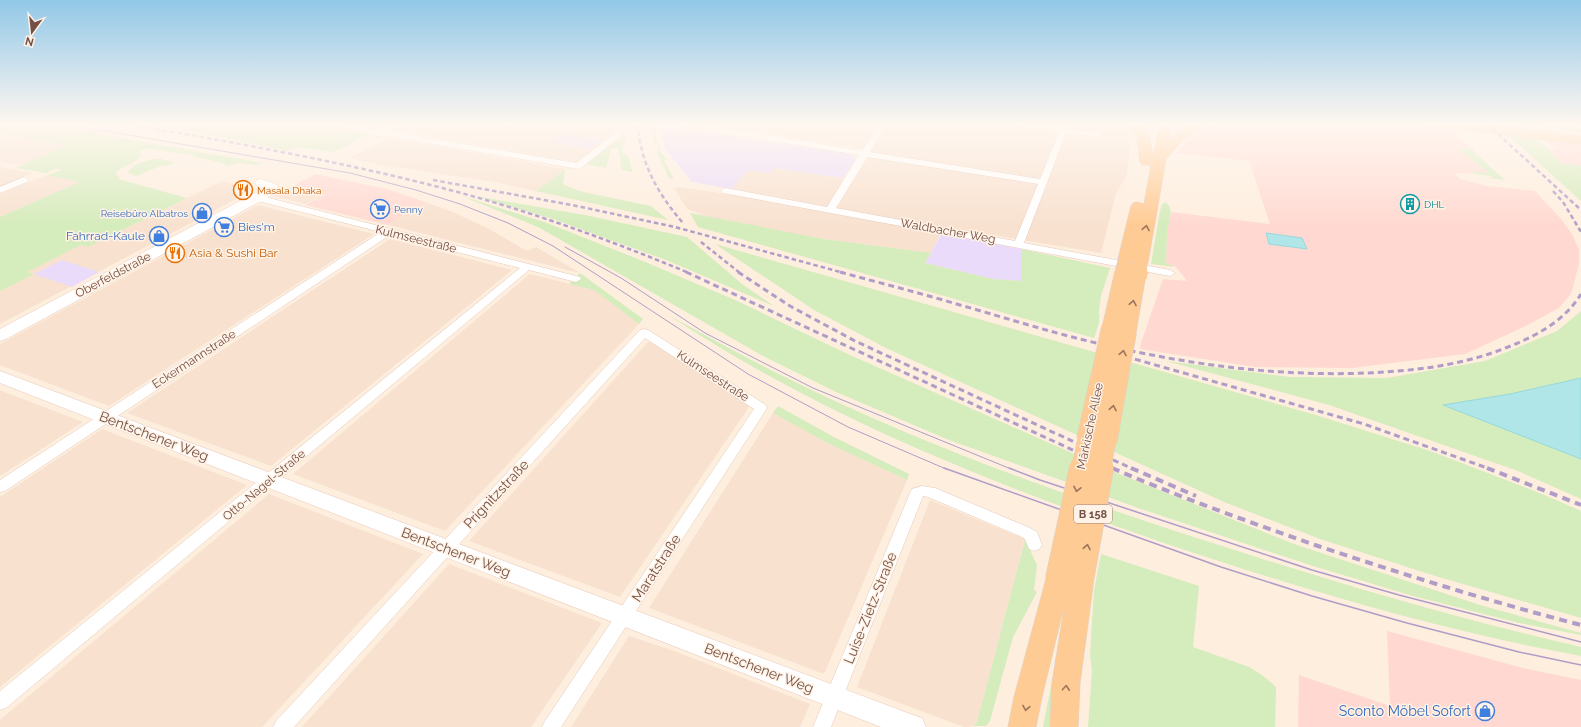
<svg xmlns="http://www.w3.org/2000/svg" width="1581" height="727" viewBox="0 0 1581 727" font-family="Raleway,sans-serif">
<rect width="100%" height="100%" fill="#feeede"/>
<path fill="#f8e1cf" d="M342 124H625L626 135 586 164 395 130H369Z
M706 124H1124L1130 147 1127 175 1116 193 1101 253 944 227 931 253 824 239 709 217 687 209 674 188 679 187 727 194 748 170 770 173 774 168 853 180 873 150Z
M0 133 68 145 28 163 12 164 0 161Z
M389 138 565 169 536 191 494 182 381 165 350 158Z
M0 167 33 173 10 182 12 183 0 188Z
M47 175 79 182 0 217V194Z
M222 181 255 189 0 324V291L34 274 26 272 81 245 88 247Z
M291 187 326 194 305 204 274 196Z
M425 202 453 212 489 229 527 251 536 247 580 273 388 225Z
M258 205 374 234 109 406 0 365V344Z
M390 239 512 270 271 466 127 413Z
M530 274 594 290 639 324 445 531 293 474Z
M648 342 655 343 751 404 620 597 469 541Z
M0 390 7 393 83 422 0 476Z
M773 413 827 443 907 480 824 674 649 608Z
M102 429 247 485 0 687V497Z
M269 494 423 554 262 727H0V720Z
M930 500 1025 539 977 722 973 726 968 727H964L857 687Z
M449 564 602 623 531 727H302Z
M629 636 674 651 810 704 800 727H571Z"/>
<path fill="#ffd9d1" d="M1216 124H1419L1445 127 1475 151 1458 149 1493 175 1455 173 1460 179 1487 186 1535 191 1561 219 1572 234 1579 250V264L1571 294 1559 308 1526 326 1465 354 1352 368 1255 367 1140 349V346L1163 279 1187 281 1176 267 1166 263 1167 232 1171 212 1270 224 1249 161 1177 153 1185 141 1193 135Z
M1537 138 1581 144V166L1561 163 1548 148 1556 149 1554 146Z
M315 174 387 189 425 202 388 225 305 205 326 194 291 187Z
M1387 631 1523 668 1581 680V727H1298L1299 675 1390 706Z"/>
<path fill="#ebdbfa" d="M658 124H678L696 131 848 154 854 157 855 160 843 178 774 168 770 173 748 170 731 189 692 182 666 150Z
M564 133 590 138 602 140 590 149 552 142Z
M942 233 1021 249V281L993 279 925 263Z
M62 260 99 272 72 287 34 274Z"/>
<path fill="#d5ecbc" d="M0 124H58L103 132 99 134 263 163C250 169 243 158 229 166L223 165 226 164 185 154 167 152 149 148 139 152 142 154 137 160 117 171 116 175 120 178 118 179 187 198 88 247 81 245 27 272 34 274 0 291V217L79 182 47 175 62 170 61 169H55L46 173 16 168 67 145 0 133Z
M144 124H323L369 134 334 152 297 147 287 151 227 138Z
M651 124H653L660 151 668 160H664L674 179 669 178 657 153 658 145 654 143Z
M1516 124H1581V132Z
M626 135C627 142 622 146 623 153L628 156 633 172 622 170 618 148 611 149 606 168 585 164Z
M1508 135 1536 139 1543 143 1561 163 1581 166V201Z
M1462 147 1470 148 1505 180 1478 177 1493 178 1491 176 1475 174 1472 171 1489 173 1457 149 1464 150Z
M153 159H162L175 163 166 166 163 165 136 176 128 173C130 165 145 161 153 159Z
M565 169 563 184 579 191 651 206 668 220 536 191Z
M459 195 547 223 638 259 735 300 850 355 1124 476 1294 544 1480 605 1581 633V635L1519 623 1413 596 1313 566 1141 509 949 440 836 392 763 356 538 227Z
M475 196 585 215 687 237 742 284 774 306 666 260 553 219Z
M1166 202 1169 206 1171 212 1167 232 1166 263 1175 267 1151 264 1160 211 1162 204Z
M690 213 824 239 931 253 925 263 993 279 1021 281V249L1110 268 1101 296 1099 310V323L1094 338 698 227Z
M715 244 1319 416 1433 452 1542 494 1581 511V618L1432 575 1320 539 1224 502 886 348 814 310Z
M580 273 643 319 639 324 594 290 569 284Z
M1581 311V378L1510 394 1444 405 1581 459V499L1518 471 1329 405 1166 361 1290 377 1387 378 1485 361 1557 331Z
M670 316C710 338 750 360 791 380 937 452 1092 505 1247 554 1357 589 1468 621 1581 647V656C1439 630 1301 589 1164 543 993 484 822 417 670 316Z
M778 406 832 436 909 474 907 480 827 443 773 413Z
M1026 536 1030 539 1031 552 1037 565 1034 590 1037 592 1013 637 990 721 986 726H973L977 722Z
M1101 554 1199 586 1193 647 1249 667 1262 675 1276 687 1275 727H1088L1092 671 1090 655 1094 590Z
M1052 681 1055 682 1051 727H1043Z"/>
<path fill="#b1e6e8" stroke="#97d8db" d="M1266 233 1302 238 1307 249 1269 244Z
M1581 378V459L1443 405 1510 394Z"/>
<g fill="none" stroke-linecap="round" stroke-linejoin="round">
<defs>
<path id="street" d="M330 124H346L378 131 381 130 576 163 615 133H621L622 135 581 168 578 169 383 135 379 136Z
M687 124H700L862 151 879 124H887L870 152 1040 179 1059 132 1019 126 1015 124H1038L1061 127 1062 124H1070L1068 129 1100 133V137H1097L1066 133 1024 243 1170 270 1175 273 1170 276 723 193 721 191 723 189 726 188 827 207 859 155 704 130ZM867 157 1038 184 1015 241 836 208Z
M24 177 28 180 27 182 0 193V187Z
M257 195 580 277 581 279 576 282 529 270 6 708 0 710V691L520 268 390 235 5 491 0 492V480L381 232 254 200 252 198 254 196Z
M644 329 648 330 766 405 767 408 561 727H542L545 721 754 409 645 338 294 727H273L276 721 640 330Z
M922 486 935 488 1030 528 1037 532 1042 545 1039 549 1034 551 1029 549 1025 539 1020 536 928 497 923 496 831 727H813L910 493 912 489Z"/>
<path id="secondary" d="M387 124H401L383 136H375L373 134Z
M261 179 276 184 278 187 276 193 6 339 0 341V329L264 188 257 186 255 183 257 180Z
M0 371 913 715 922 718 926 727H881L0 383Z"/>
<path id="primary" d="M1130 124H1143L1150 138 1153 156 1160 124H1172L1170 138 1190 124H1207L1183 140 1166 159 1148 262 1146 265 1140 267 1134 265 1132 262 1126 264 1120 262 1118 259 1131 206 1133 203 1138 202 1144 204 1151 165H1142L1140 162 1137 138Z
M1442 124H1482L1581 136V144L1448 128 1444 127Z
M1123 266 1129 268 1131 272 1138 269 1144 270 1146 274 1136 332 1133 336 1127 337 1121 336 1118 331 1111 333 1105 332 1102 328 1115 271 1117 268Z
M1102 364 1109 366 1111 371 1119 368 1126 370 1129 374 1117 442 1113 447 1106 449 1099 447 1095 442 1088 444 1081 442 1077 437 1092 370 1095 366Z
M1058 569 1067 572 1070 581 1071 579 1080 576 1089 579 1093 586 1080 683 1078 727H1050L1052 683 1065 602 1042 697 1036 727H1008L1014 697 1046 579 1049 572Z"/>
</defs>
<use href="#street" stroke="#e4cabc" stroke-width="1"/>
<use href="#secondary" stroke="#eacab9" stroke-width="1"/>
<use href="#primary" stroke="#dbd2ce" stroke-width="1"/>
<use href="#street" fill="#fff" fill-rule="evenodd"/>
<use href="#secondary" fill="#fff" fill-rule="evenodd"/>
<use href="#primary" fill="#ffcb94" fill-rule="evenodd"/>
<path stroke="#af9dc7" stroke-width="1" d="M64 124 350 173 416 190 460 204 508 223 553 246 748 374 848 427 946 469
M565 247 621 278 705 333 813 388 1011 469"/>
<path stroke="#af9dc7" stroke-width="1.5" d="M944 468 1221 567 1312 596 1407 623 1519 652 1581 665
M1009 468 1040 480 1312 570 1399 595 1581 642"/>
<path stroke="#af9dc7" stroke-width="2.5" stroke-dasharray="4.5 3" stroke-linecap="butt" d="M118 124C180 132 241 144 302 156 376 171 450 188 522 211 578 229 634 250 689 273
M638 124C640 163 658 194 683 223
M1487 124 1581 210
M433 180 572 205 675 227 844 273
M1553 191 1563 202 1581 232
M701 242 740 273"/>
<path stroke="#af9dc7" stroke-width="3" stroke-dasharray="6 4" stroke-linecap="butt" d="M686 272 1114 469
M738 272 790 306 855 341 1133 469
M840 272C880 283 920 293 960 305 999 316 1037 328 1076 338 1171 362 1268 377 1366 373 1412 371 1459 366 1503 349 1534 337 1563 323 1581 294
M1106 351 1364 424 1490 469"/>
<path stroke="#af9dc7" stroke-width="4" stroke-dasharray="8 5.5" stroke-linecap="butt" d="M1112 468C1179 497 1249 522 1318 546 1405 575 1492 602 1581 625
M1131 468 1196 496
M1487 468 1581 505"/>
<defs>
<path id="primary-bridge-far2" d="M1123 271 1126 259
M1138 273 1140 262"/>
<path id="primary-bridge-far1" d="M1138 274V272
M1102 370 1111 328
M1119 374 1127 332
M1081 469 1088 437
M1101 469 1106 442"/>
<path id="primary-bridge" d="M1058 579 1082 468
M1080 586 1101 468"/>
</defs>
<use href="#primary-bridge-far2" stroke="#dbd2ce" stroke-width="16" stroke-linecap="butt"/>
<use href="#primary-bridge-far1" stroke="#dbd2ce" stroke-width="20" stroke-linecap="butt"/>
<use href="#primary-bridge" stroke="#dbd2ce" stroke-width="26" stroke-linecap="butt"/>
<use href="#primary-bridge-far2" stroke="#ffcb94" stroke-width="14"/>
<use href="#primary-bridge-far1" stroke="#ffcb94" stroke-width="19"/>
<use href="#primary-bridge" stroke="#ffcb94" stroke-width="25"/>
</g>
<defs><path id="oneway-chevron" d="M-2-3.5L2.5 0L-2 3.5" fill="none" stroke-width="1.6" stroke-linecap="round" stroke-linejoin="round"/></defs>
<g stroke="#9e755c">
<use href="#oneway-chevron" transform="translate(1146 228) rotate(-79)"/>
<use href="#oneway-chevron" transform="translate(1133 303) rotate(-79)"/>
<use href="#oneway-chevron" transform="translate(1123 353) rotate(-79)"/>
<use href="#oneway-chevron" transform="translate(1113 408) rotate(-79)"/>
<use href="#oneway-chevron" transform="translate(1077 489) rotate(102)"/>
<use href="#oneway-chevron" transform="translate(1087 547) rotate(-79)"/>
<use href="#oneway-chevron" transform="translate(1066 688) rotate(-86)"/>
<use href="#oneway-chevron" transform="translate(1026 708) rotate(100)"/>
</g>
<linearGradient id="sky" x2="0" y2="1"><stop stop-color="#92c8e8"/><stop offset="0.55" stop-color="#fff7f0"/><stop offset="1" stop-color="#fff7f0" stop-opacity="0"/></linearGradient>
<rect width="1581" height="226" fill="url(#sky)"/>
<defs>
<symbol id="restaurant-ring" viewBox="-11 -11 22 22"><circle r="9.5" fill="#fff2e6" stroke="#e8710a" stroke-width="1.5"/><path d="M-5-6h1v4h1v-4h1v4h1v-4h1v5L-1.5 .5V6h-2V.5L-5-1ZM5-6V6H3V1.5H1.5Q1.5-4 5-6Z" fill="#e8710a"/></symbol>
<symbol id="building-ring" viewBox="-11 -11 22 22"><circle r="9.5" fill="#fff2e6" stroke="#0f9aa8" stroke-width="1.5"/><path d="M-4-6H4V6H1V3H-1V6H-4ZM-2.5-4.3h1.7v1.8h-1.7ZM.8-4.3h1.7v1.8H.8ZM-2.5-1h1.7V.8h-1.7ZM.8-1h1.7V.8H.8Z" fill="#0f9aa8"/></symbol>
<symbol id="supermarket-ring" viewBox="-11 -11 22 22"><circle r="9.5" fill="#fff2e6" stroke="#3f7fe0" stroke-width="1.5"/><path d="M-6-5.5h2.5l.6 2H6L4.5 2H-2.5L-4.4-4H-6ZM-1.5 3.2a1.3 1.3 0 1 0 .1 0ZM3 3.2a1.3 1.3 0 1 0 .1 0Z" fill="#3f7fe0"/></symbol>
<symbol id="shop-ring" viewBox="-11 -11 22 22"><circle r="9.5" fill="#fff2e6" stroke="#3f7fe0" stroke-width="1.5"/><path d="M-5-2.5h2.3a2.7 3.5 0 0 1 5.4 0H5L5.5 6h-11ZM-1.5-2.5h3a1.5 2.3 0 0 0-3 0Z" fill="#3f7fe0"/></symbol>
</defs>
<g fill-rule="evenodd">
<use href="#restaurant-ring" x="232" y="179" width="22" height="22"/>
<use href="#building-ring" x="1399" y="193" width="22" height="22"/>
<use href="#supermarket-ring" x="369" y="198" width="22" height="22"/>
<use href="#shop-ring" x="191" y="202" width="22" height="22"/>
<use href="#supermarket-ring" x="213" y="216" width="22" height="22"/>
<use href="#shop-ring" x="148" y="225" width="22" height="22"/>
<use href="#restaurant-ring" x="164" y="242" width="22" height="22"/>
<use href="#shop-ring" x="1474" y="700" width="22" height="22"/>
</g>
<g text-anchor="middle" stroke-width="3" stroke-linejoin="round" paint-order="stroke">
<g font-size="10" fill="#c56008" stroke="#fff2e6" text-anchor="start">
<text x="257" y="194">Masala Dhaka</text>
</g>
<g font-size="10" fill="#0d838f" stroke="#fff2e6" text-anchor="start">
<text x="1424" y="208">DHL</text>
</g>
<g font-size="10" fill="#366cbe" stroke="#fff2e6" text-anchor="start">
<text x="394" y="213">Penny</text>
<text x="188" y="217" text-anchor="end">Reisebüro Albatros</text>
</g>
<rect fill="#fff2e6" stroke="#9e8175" stroke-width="1" x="1074" y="505" width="38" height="18" rx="3"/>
<g font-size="11" font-weight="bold" fill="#755044">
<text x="1093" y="518">B 158</text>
</g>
<g font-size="12" fill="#366cbe" stroke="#fff2e6" text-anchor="start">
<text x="238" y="231">Bies'm</text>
<text x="145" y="240" text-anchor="end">Fahrrad-Kaule</text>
</g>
<g font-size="12" fill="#755044" stroke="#fff2e6">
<text transform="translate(948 231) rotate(10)" y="4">Waldbacher Weg</text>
<text transform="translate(416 239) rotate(14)" y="4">Kulmseestraße</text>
<text transform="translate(113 275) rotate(-28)" y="4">Oberfeldstraße</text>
<text transform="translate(194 359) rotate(-33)" y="4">Eckermannstraße</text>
<text transform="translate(713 376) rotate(33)" y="4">Kulmseestraße</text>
<text transform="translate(1090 426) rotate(-78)" y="4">Märkische Allee</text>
<text transform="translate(264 485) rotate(-40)" y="4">Otto-Nagel-Straße</text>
</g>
<g font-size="12" fill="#c56008" stroke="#fff2e6" text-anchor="start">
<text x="189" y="257">Asia &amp; Sushi Bar</text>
</g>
<g font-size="14" fill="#755044" stroke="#fff2e6">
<text transform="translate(154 436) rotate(21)" y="5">Bentschener Weg</text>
<text transform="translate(496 494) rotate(-47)" y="5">Prignitzstraße</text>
<text transform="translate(456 552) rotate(21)" y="5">Bentschener Weg</text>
<text transform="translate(656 568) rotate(-57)" y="5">Maratstraße</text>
<text transform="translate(870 608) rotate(-68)" y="5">Luise-Zietz-Straße</text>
<text transform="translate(759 668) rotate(21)" y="5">Bentschener Weg</text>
</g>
<g font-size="14" fill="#366cbe" stroke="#fff2e6" text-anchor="end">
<text x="1471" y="716">Sconto Möbel Sofort</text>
</g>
</g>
<g transform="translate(32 32) rotate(195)" stroke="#fff2e6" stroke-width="3" paint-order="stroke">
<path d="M0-3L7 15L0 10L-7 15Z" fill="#755044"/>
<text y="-6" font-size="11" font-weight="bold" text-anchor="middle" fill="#755044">N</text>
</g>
</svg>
